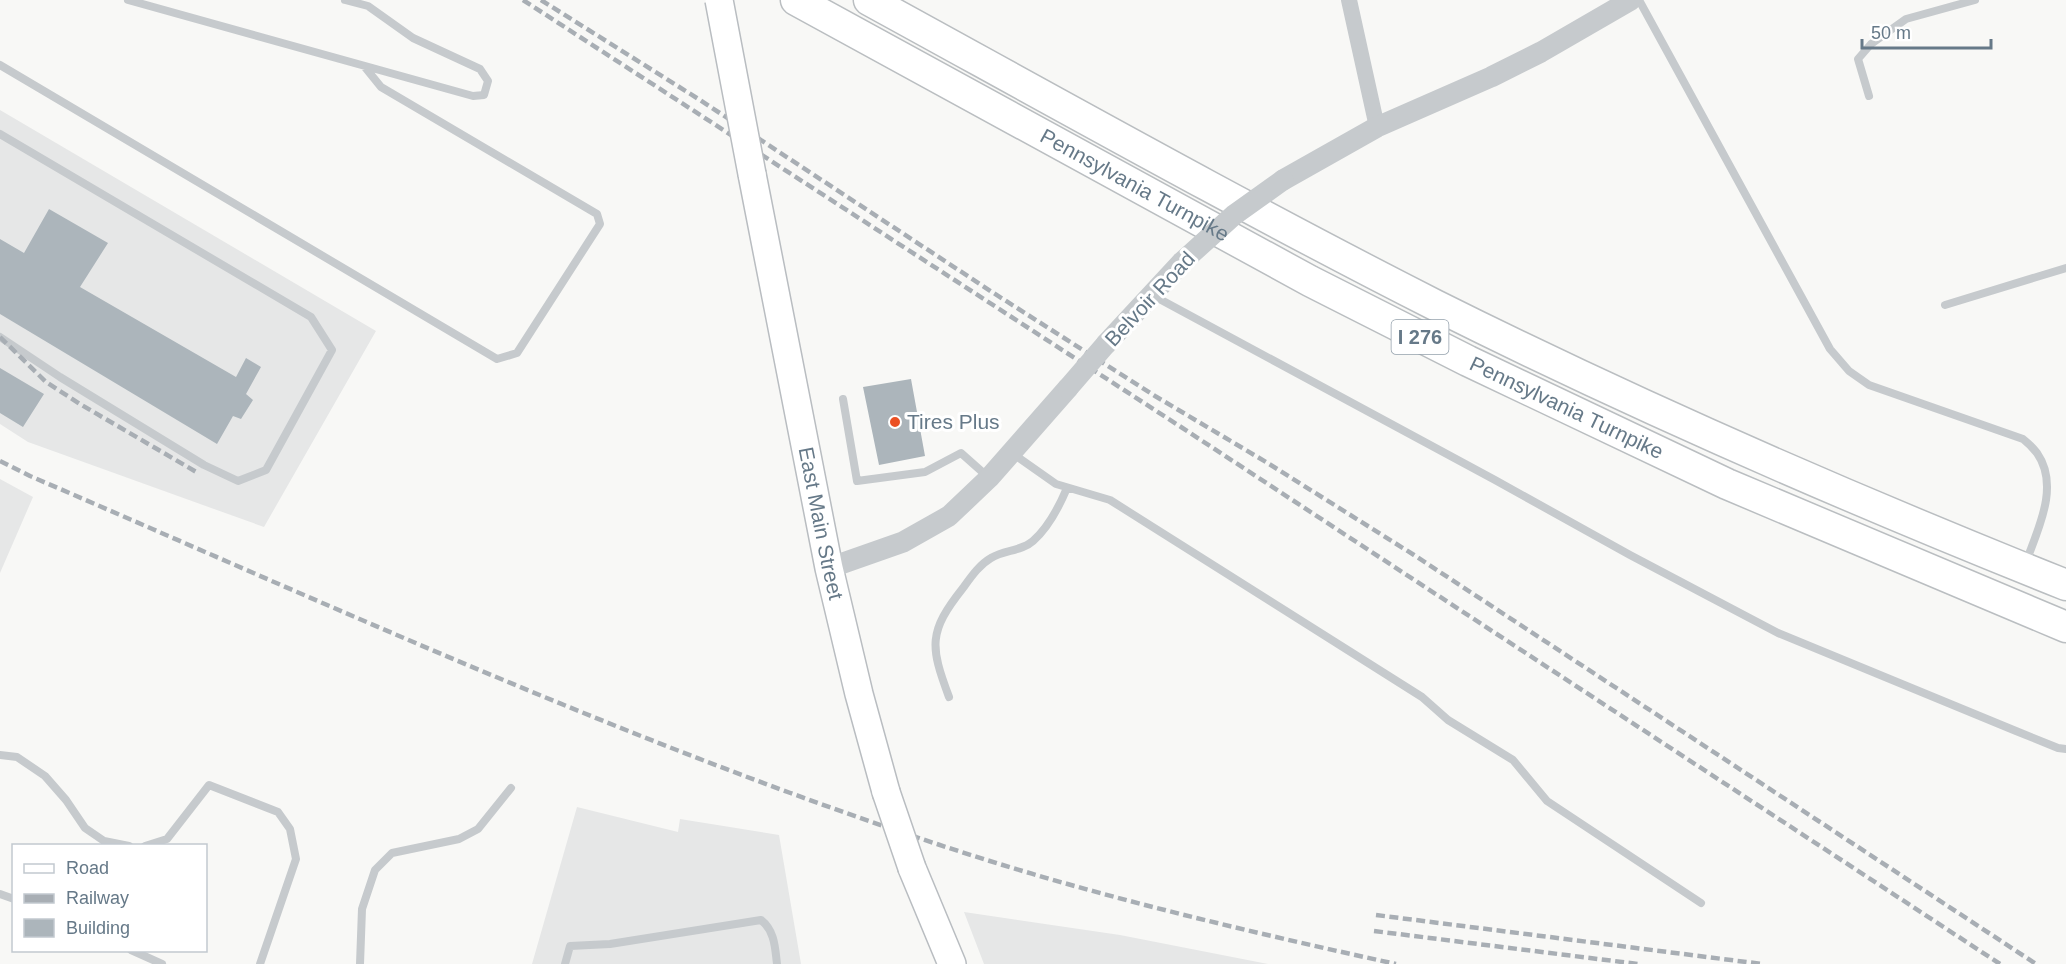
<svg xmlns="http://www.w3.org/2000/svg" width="2066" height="964" viewBox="0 0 2066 964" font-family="Helvetica,sans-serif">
<rect width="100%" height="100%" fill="#f8f8f6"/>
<path fill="#e6e7e7" d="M0 110 376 331 264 527 28 442 0 424Z
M0 479 33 497 0 573Z
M577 807 678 832 680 819 779 835 801 964H532Z
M964 912 1120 935 1268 964H984Z"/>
<path fill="#acb5bb" d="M49 209 108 243 80 287 236 377 246 358 261 367 246 394 253 400 241 419 233 416 217 444 0 314V239L24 253Z
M0 368 44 394 23 427 0 413Z
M911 379 925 456 879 465 863 387Z"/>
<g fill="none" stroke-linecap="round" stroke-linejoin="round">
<defs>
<g id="primary">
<path id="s1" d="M752 174 829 568 859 694 886 792"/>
<path d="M912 868 952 964"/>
</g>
<g id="motorway">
<path id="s2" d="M796 0 1310 281 1468 361 1727 484 2066 627"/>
<path d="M869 0C1057 103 1244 208 1435 305 1641 408 1853 500 2066 585"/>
</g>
</defs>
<use href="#primary" stroke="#b9bdc1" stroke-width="30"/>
<use href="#motorway" stroke="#babec1" stroke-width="33"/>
<path stroke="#c6cacd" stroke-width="8" d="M128 0 473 96 484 95 488 81 480 69 413 38 368 6 345 0
M1639 0 1830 349 1849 371 1869 385 2023 439C2028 443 2033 448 2037 453 2060 486 2038 529 2026 562
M0 65 497 359 517 353 600 224 597 214 381 87 364 66
M1869 96 1858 59 1871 44 1906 19 1975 0
M0 134 311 317 332 350 266 470 238 481 204 465 60 377 0 337
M1152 295 1495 480 1630 555 1778 633 2016 731 2058 748 2066 749
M1945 305 2066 268
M843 399 857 481 925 472 961 453 988 477
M1012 453 1056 484 1110 500 1422 697 1448 720 1513 760 1547 801 1701 903
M949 697C930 646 928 632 963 588 971 577 979 565 991 558 1004 550 1022 551 1033 541 1049 527 1059 507 1067 488
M0 755 17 757 45 776 66 800 85 828 104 841 129 846
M145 846 167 839 209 785 278 812 290 829 296 859 260 964
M0 894 14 899
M131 950 162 964
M360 964 362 909 375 870 392 853 459 839 478 829 511 788
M565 964 570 946 610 944 761 920C775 931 775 948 777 964"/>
<path stroke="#c6cacd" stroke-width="16" d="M1349 0 1377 127"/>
<path stroke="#c6cacd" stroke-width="21" d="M1283 180 1377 127 1491 77 1541 52 1631 0
M1106 344 1182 262
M829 568 903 542 949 516 989 478 1068 388"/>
<use href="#primary" stroke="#fff" stroke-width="27"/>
<use href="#motorway" stroke="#fff" stroke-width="30"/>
<path stroke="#a8aeb4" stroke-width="4.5" stroke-dasharray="9 4.5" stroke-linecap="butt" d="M523 0 1181 427 2000 964
M541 0 700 100 992 292 1155 396 1266 462 1414 555 2036 964
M0 337 46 382 80 404 198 473
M0 461 30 476C330 605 627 742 937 844 1087 894 1241 930 1396 964
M1376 915 1762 964
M1374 931 1638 964"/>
<defs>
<path id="primary-bridge" d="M719 0 752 174
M886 792 912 868"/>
</defs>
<use href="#primary-bridge" stroke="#b9bdc1" stroke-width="30" stroke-linecap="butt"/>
<path stroke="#c6cacd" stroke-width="21" d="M1182 262 1234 215 1283 180
M1068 388 1106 344"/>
<use href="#primary-bridge" stroke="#fff" stroke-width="27"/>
</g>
<circle fill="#eb5023" stroke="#fff" stroke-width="2" cx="895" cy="422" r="6"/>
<g text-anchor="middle" stroke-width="6" stroke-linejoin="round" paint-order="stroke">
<rect fill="#fff" stroke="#94a1ac" stroke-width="1.5" x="1391.5" y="320" width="57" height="34" rx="4.5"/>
<g font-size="20" font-weight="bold" fill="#667988">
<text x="1420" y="344">I 276</text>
</g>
<g font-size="21" fill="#667988" stroke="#fff">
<text dy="7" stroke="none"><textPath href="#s2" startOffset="386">Pennsylvania Turnpike</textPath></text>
<text transform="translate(1150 299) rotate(-47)" y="7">Belvoir Road</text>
<text dy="7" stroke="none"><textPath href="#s2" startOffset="872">Pennsylvania Turnpike</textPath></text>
<text dy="7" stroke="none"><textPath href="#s1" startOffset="356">East Main Street</textPath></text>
</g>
<g font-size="21" fill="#667988" stroke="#fff" text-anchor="start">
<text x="907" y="429">Tires Plus</text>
</g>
</g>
<rect x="12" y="844" width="195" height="108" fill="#ffffff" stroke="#c2c9cf" stroke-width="1.5"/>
<rect x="24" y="864" width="30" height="9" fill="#ffffff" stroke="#c2c9cf" stroke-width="1.5"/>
<text x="66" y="874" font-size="18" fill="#667988">Road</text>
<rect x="24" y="894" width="30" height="9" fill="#a8aeb4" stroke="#c2c9cf" stroke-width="1.5"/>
<text x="66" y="904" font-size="18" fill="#667988">Railway</text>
<rect x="24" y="919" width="30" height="18" fill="#acb5bb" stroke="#c2c9cf" stroke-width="1.5"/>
<text x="66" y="934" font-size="18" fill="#667988">Building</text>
<path d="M1862 39v9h129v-9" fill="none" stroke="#667988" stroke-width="3"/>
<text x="1871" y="39" font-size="18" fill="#667988" stroke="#ffffff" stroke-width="4.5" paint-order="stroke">50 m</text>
</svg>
